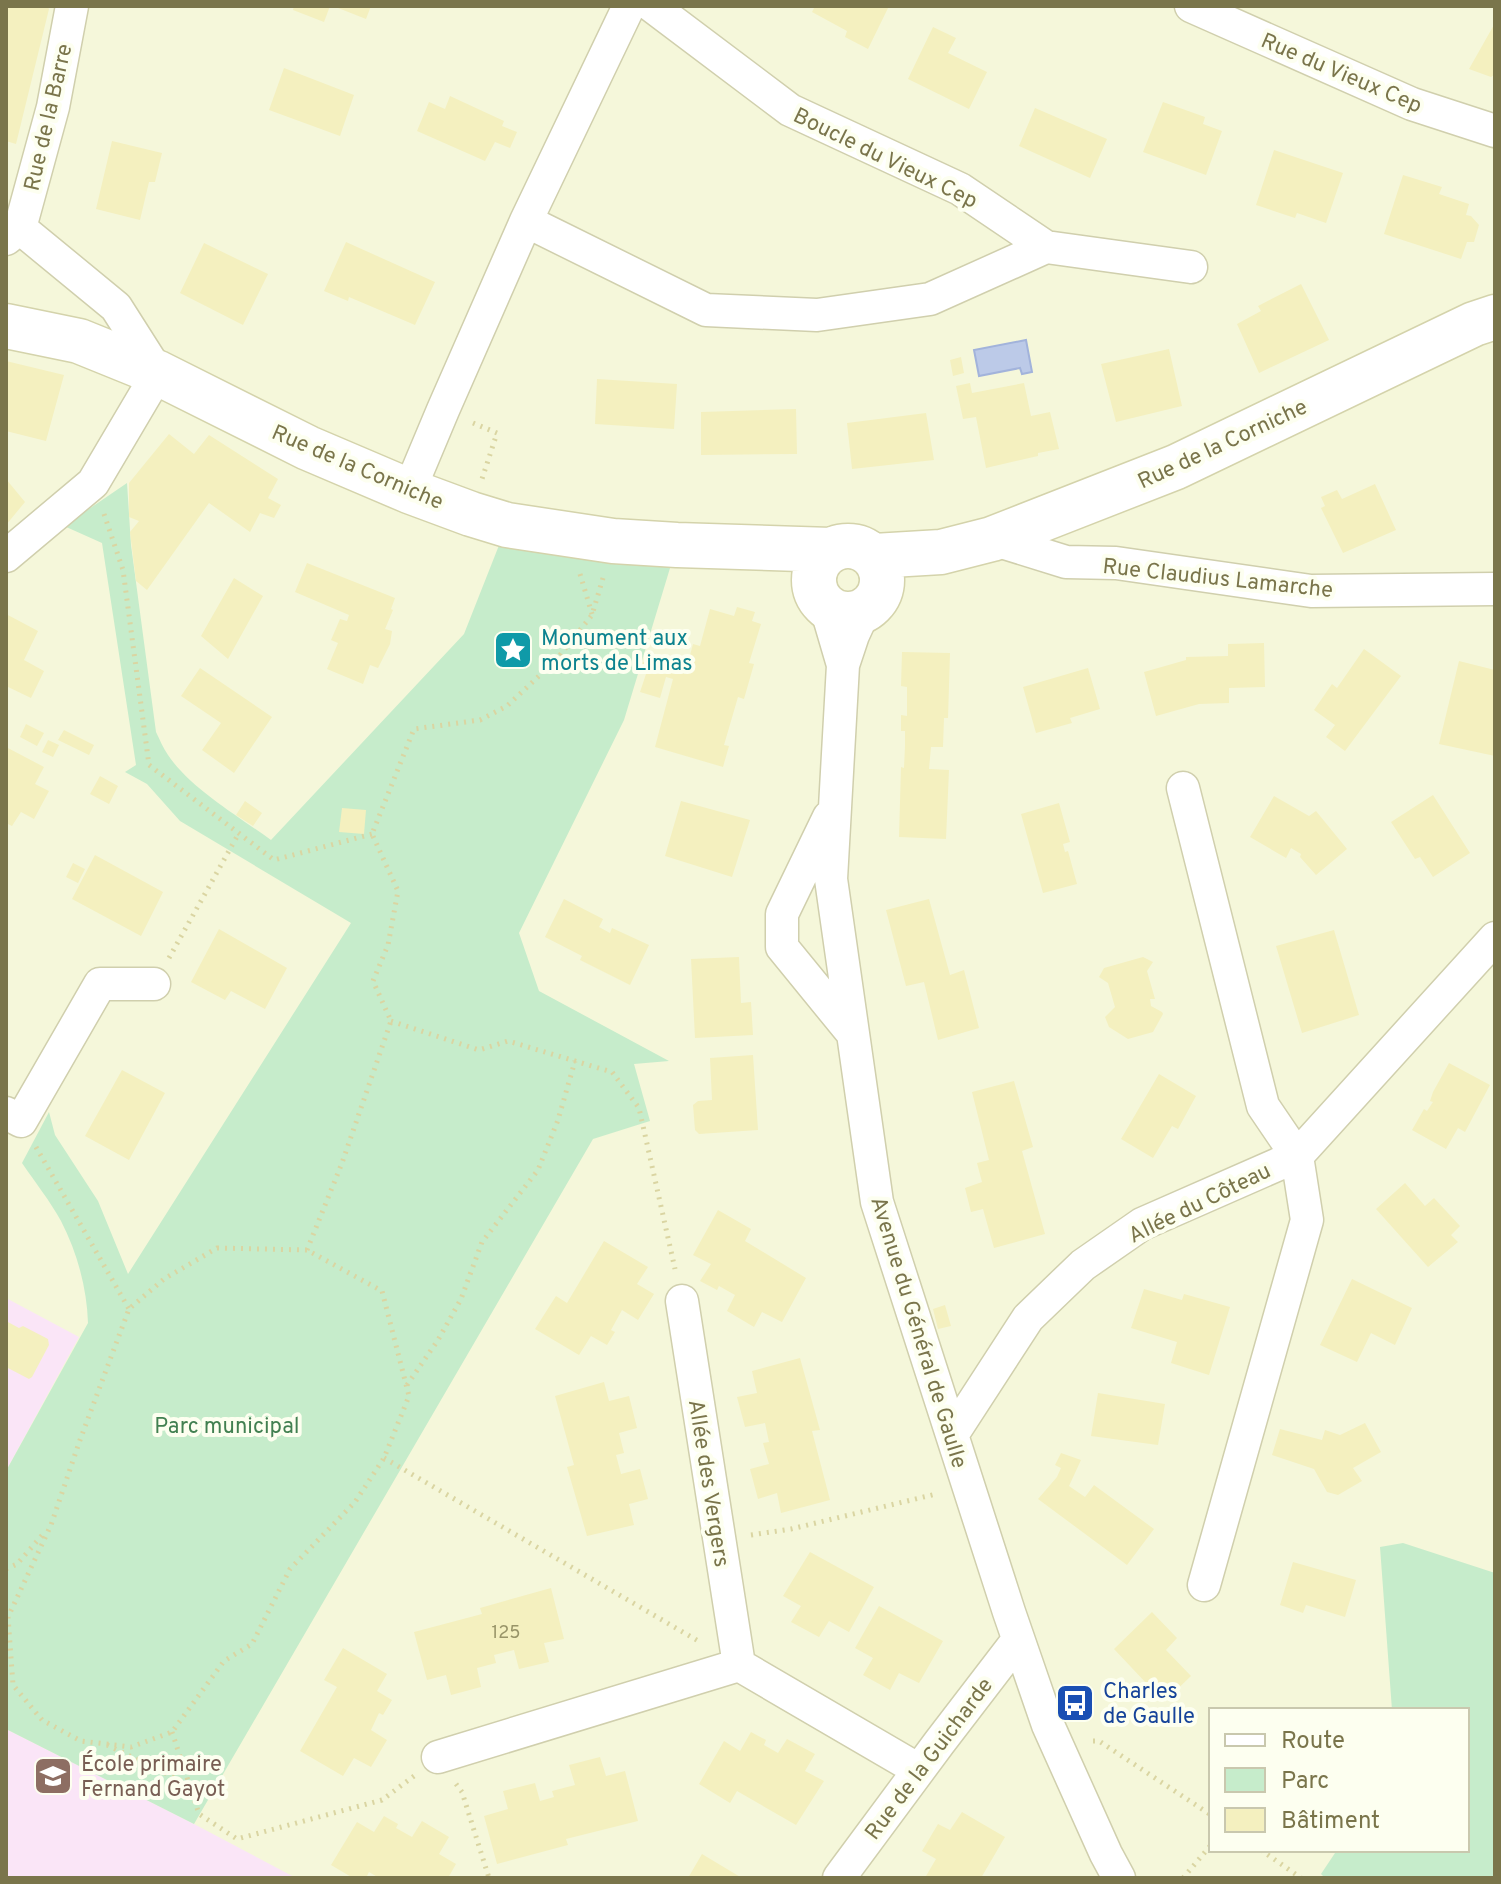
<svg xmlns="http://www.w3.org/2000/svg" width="1501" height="1884" viewBox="0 0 1501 1884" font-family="Overpass,sans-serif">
<rect width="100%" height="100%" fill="#fafde9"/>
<path fill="#f5f7da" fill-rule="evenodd" d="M6 6H1495V1878H6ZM1211 1710H1467V1850H1211Z"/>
<path fill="#fae5f7" d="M6 1298 79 1337 6 1471Z
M6 1729 194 1824 296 1878H6Z"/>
<path fill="#c6eccb" d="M127 483 131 545 156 732C160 740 163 748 168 755 190 788 238 816 271 840L464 634 507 525 677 545 624 720 519 933 539 991 669 1061 634 1064 650 1121 593 1139 194 1824 6 1729V1471L88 1323C87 1288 77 1252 61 1221 50 1201 35 1182 22 1163L49 1112 55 1135 98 1201 128 1274 351 923 180 821 147 784 125 772 136 765 102 543 64 526Z
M1403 1543 1495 1573V1878H1325L1321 1874 1337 1850H1467V1710H1392L1380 1547Z"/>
<path fill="#bccae8" stroke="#a2b3db" stroke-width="2" d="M1026 340 1032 372 1022 374 1020 368 979 376 974 350Z"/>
<path fill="#f4f0bf" d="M6 6H47L49 9 16 144 6 141Z
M294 6H330L324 22 293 10Z
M333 6H371L366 19Z
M815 6H889L868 49 845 37 847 31 812 12Z
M1495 23V74L1491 77 1469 69Z
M933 27 956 38 948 53 987 72 969 109 908 79Z
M284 68 354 95 340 136 269 110Z
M450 96 504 121 502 126 517 132 510 148 495 142 485 161 417 131 429 102 445 109Z
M1163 102 1205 117 1203 124 1222 131 1206 175 1143 152Z
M1035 108 1107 139 1090 178 1019 146Z
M112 141 162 153 155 182H149L140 220 96 209Z
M1274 150 1343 173 1326 223 1297 213 1295 218 1256 205Z
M1403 175 1442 187 1439 194 1469 204 1466 215 1471 216 1479 225 1474 242H1467L1461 259 1384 234Z
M346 242 435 282 415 325 349 297 348 301 324 291Z
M204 243 268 274 243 325 180 293Z
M1301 284 1329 340 1259 373 1237 324 1261 311 1258 306Z
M1169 349 1182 406 1116 422 1101 364Z
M961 357 964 373 953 376 950 360Z
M6 361 64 375 46 441 6 431Z
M597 379 677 384 674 429 595 424Z
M970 383 972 393 1024 383 1031 416 1050 412 1059 449 1038 453V456L986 468 976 417 963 419 956 386Z
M796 409 797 454 701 455V412Z
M926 413 934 460 852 469 847 423Z
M169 434 194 454 209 435 278 479 268 498 281 505 274 518 260 513 250 532 209 503 147 590 136 581 130 532 139 521 129 517V483Z
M6 479 25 502 6 525Z
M1375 484 1396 530 1343 553 1321 508 1325 506 1321 497 1337 490 1342 499Z
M307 563 395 598 391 609 393 610 385 629 392 631 390 644 378 668 370 665 363 684 327 669 338 643 331 640 340 619 347 621 349 615 295 592Z
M234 578 263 596 228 659 201 636Z
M737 607 755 612 752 621 761 624 749 663 754 664 744 699 738 697 724 745 729 746 723 767 655 747 673 679 666 677 660 698 640 692 647 671 641 669 643 662 685 674 693 644 700 646 710 609 734 616Z
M6 614 38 631 24 660 44 671 31 698 6 686Z
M1264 643 1265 687 1229 688V703L1199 704 1156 716 1144 672 1186 660V657L1228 656V644Z
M1364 649 1401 676 1345 751 1326 737 1335 725 1314 710 1332 684 1337 688Z
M902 652 950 653 948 718H944L943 747H931L929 769 949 770 946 839 899 837 901 767 904 768 905 746V731H901V715L907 716V687L901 686Z
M1459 661 1495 670V756L1439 744Z
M200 668 272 717 234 773 202 750 221 723 181 696Z
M1088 668 1100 709 1070 718 1072 723 1036 733 1023 687Z
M26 724 44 733 37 746 20 737Z
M64 730 94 745 89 755 58 740Z
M48 740 59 745 53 757 42 752Z
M6 747 44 767 35 784 49 791 34 819 21 812 12 826 6 823Z
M100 776 118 786 109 804 90 794Z
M1433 795 1470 853 1433 877 1420 857 1415 859 1391 822Z
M1274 796 1309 816 1316 811 1347 849 1316 875 1300 857 1301 854 1291 848 1286 858 1250 837Z
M245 801 262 813 253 826 236 815Z
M681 801 750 820 732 877 665 856Z
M1059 803 1070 842 1063 844 1065 852 1068 851 1077 884 1043 893 1021 814Z
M342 808 366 810 364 834 339 832Z
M95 855 163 892 141 936 72 899Z
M73 863 85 869 78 883 66 877Z
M564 899 603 919 599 927 610 933 612 928 649 945 630 985 580 960 582 956 545 937Z
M929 899 950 975 964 970 979 1028 938 1040 924 982 906 986 886 910Z
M219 929 287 968 265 1009 231 991 225 1000 191 982Z
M1334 930 1359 1015 1302 1033 1276 946Z
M739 957 741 1003 751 1002 753 1035 695 1038 691 959Z
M1143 957 1153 962 1147 971 1155 999H1150L1151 1006 1162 1012 1163 1014 1153 1032 1128 1039 1109 1027 1105 1017 1115 1007 1108 983 1099 977 1104 968Z
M753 1055 758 1130 699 1134 695 1130 693 1105 698 1101 712 1100 710 1058Z
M1449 1063 1490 1085 1465 1132 1458 1128 1446 1149 1412 1130 1424 1109 1427 1111 1433 1102 1430 1101 1433 1092Z
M122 1070 165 1093 129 1160 85 1136Z
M1159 1074 1196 1096 1178 1129 1172 1126 1153 1158 1121 1139Z
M1014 1081 1033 1147 1022 1151 1045 1234 994 1248 983 1209 971 1212 965 1188 982 1182 977 1163 989 1160 972 1092Z
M1405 1183 1425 1206 1434 1198 1460 1226 1451 1235 1458 1242 1428 1267 1376 1209Z
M718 1210 751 1229 745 1241 806 1278 782 1322 762 1312 754 1327 727 1311 735 1295 719 1286 717 1290 700 1281 711 1264 693 1255Z
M604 1241 648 1267 637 1284 654 1294 638 1320 622 1310 611 1330 615 1332 607 1345 591 1336 579 1355 535 1329 556 1296 567 1303Z
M1352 1279 1412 1308 1395 1345 1371 1333 1357 1362 1320 1345Z
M1144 1289 1182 1300 1184 1294 1230 1307 1209 1375 1171 1363 1177 1342 1131 1328Z
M945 1305 951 1326 938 1329 933 1309Z
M6 1321 19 1328 23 1326 48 1339 49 1345 32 1377 29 1379 6 1367Z
M800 1358 820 1430 812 1431 830 1500 781 1513 777 1493 758 1499 750 1469 769 1464 763 1443 769 1442 765 1423 745 1427 737 1397 757 1393 752 1371Z
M604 1382 609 1401 629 1396 637 1428 619 1433 624 1453 616 1455 621 1474 640 1469 648 1499 629 1504 634 1525 587 1536 567 1467 574 1465 555 1396Z
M1098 1393 1165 1404 1158 1445 1091 1436Z
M1365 1423 1381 1452 1353 1468 1362 1481 1338 1495 1327 1492 1314 1469 1272 1455 1280 1429 1322 1440 1325 1430 1340 1435Z
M1061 1453 1081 1460 1069 1486 1085 1497 1094 1485 1154 1529 1127 1565 1038 1499 1057 1477 1061 1468 1055 1465Z
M810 1552 874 1587 849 1632 829 1621 819 1637 791 1622 801 1606 783 1596Z
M1293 1562 1356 1580 1345 1617 1306 1605 1303 1613 1280 1605Z
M551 1588 564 1639 544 1643 549 1662 519 1669 514 1650 494 1655 496 1663 477 1668 481 1687 451 1695 446 1675 427 1680 414 1632 482 1614 480 1608Z
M879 1606 943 1641 919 1683 899 1673 890 1690 863 1675 873 1658 855 1648Z
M1152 1612 1177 1638 1166 1650 1191 1676 1164 1702 1114 1649Z
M343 1648 387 1674 377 1691 392 1700 383 1715 379 1713 371 1730 387 1740 371 1767 354 1758 343 1776 300 1751 337 1687 324 1680Z
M751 1732 766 1740 764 1745 778 1753 787 1739 815 1754 805 1771 824 1781 796 1825 737 1791 730 1803 699 1784 724 1741 740 1751Z
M600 1757 606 1776 625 1771 638 1821 566 1839 568 1845 497 1864 484 1816 508 1809 503 1791 535 1783 540 1801 554 1797 552 1791 575 1785 569 1765Z
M962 1812 1005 1837 981 1878H930L926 1876 936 1859 922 1851 938 1824 950 1830Z
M384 1816 398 1824 396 1828 412 1837 422 1821 449 1837 439 1854 456 1864 448 1878H379L369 1872 366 1878H353L331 1865 357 1822 374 1832Z
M702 1854 742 1878H688Z"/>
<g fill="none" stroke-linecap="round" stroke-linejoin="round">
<defs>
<path id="minor" d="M629 6 526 221 706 310 817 315 930 299 1046 247
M652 6 790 110 960 189 1046 247 1191 267
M1191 6 1412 104 1495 131
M6 239 20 228 53 107 72 6
M409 491 443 410 526 221
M992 539 1066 562 1116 563 1311 591 1495 589
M6 556 93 483 158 373 116 307 20 228
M826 607 843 665
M864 611 853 635 843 665 831 879 877 1202 1009 1612 1048 1725 1106 1854 1119 1878
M1183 788 1263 1106 1297 1156 1307 1220 1204 1585
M829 817 782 914V947L853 1034
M6 1113 21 1121 100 984H154
M682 1301 739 1665
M952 1435 1028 1318 1083 1265 1142 1224 1297 1156 1495 938
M438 1757 739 1665 919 1770
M839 1878 939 1743 1018 1640"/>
<path id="secondary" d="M6 326 79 341 158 373 308 448 409 491 471 514 507 525 613 541 677 545 831 550
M814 580a34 34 0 1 1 68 0a34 34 0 1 1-68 0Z
M874 556 941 552 992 539 1176 467 1474 324 1495 317"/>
</defs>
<use href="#minor" stroke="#d0cfad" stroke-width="35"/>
<use href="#secondary" stroke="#d4d3ab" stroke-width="47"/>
<path stroke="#dad5a2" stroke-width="5" stroke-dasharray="2 6" stroke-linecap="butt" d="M473 423 497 433 482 479
M104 514 123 570 149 765 274 860 372 834
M580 574 592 614
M169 958 239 833
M391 1021 479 1050 508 1041 612 1072 639 1108 675 1269
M36 1147 129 1309
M217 1248 307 1250 382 1291 409 1396 384 1458 355 1502 290 1569 252 1644 224 1661 172 1732 131 1747 81 1741 42 1720 13 1685 8 1617 51 1525 80 1440 129 1309 164 1279Z
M307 1250 342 1163 391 1021 373 981 388 945 398 891 372 834 414 729 480 720 507 706 556 660 592 615 603 578
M407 1385 438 1340 461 1299 482 1242 538 1170 558 1120 575 1061
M384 1458 700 1642
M751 1535 791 1529 936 1494
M6 1569 17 1564 45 1532
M172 1732 199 1814 237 1839 382 1800 414 1776
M1093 1741H1099L1211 1815
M107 1745 188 1784
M456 1784 462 1792 489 1878
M1261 1850 1301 1878
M1183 1878 1211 1845"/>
<use href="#minor" stroke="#fff" stroke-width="32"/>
<use href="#secondary" stroke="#fff" stroke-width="44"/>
</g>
<defs>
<symbol id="sight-square" viewBox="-11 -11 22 22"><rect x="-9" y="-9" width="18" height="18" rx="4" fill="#0f9aa8" stroke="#fdfff0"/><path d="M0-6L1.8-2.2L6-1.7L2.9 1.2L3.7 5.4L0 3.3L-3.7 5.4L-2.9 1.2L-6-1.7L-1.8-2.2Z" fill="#fff"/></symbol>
<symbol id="bus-square" viewBox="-11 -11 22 22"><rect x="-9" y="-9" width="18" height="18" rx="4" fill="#1a4fb4" stroke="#fdfff0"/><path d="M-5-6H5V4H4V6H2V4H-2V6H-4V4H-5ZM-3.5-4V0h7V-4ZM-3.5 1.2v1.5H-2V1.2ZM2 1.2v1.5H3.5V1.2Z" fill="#fff"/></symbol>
<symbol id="school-square" viewBox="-11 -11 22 22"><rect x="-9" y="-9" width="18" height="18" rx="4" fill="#8d6e63" stroke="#fdfff0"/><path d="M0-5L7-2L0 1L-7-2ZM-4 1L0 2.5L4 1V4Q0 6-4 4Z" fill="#fff"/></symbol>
</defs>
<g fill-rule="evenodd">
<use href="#sight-square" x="491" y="628" width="44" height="44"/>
<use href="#bus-square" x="1053" y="1681" width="44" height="44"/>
<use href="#school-square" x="31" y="1754" width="44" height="44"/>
</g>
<g text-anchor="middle" stroke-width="8" stroke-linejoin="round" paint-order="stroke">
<g font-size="18" fill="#989468">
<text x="506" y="1638">125</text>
</g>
<g font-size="22" fill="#7a754b" stroke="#fdfff0">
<text transform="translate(1342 72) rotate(23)" y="8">Rue du Vieux Cep</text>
<text transform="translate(47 117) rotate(-77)" y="8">Rue de la Barre</text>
<text transform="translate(886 157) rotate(26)" y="8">Boucle du Vieux Cep</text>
<text transform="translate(1222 443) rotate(-25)" y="8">Rue de la Corniche</text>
<text transform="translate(358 466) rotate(23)" y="8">Rue de la Corniche</text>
<text transform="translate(1218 577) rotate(6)" y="8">Rue Claudius Lamarche</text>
<text transform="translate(1199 1202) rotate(-26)" y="8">Allée du Côteau</text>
<text transform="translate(920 1332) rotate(73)" y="8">Avenue du Général de Gaulle</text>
<text transform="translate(710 1483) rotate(81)" y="8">Allée des Vergers</text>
<text transform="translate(928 1758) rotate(-53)" y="8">Rue de la Guicharde</text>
</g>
<g font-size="22" fill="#0d838f" stroke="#fdfff0" text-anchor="start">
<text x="541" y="645">Monument aux<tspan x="541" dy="25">morts de Limas</tspan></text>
</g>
<g font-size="22" fill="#428051" stroke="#fdfff0">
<text x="227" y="1433">Parc municipal</text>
</g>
<g font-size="22" fill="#164399" stroke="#fdfff0" text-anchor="start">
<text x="1103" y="1698">Charles<tspan x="1103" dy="25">de Gaulle</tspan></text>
</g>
<g font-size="22" fill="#785e54" stroke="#fdfff0" text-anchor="start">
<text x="81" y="1771">École primaire<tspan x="81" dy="25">Fernand Gayot</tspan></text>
</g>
</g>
<rect width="1501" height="1884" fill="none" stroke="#7a754b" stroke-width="16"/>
<rect x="1209" y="1708" width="260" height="144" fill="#fdfff0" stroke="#c9c8ae" stroke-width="2"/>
<rect x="1225" y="1734" width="40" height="12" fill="#ffffff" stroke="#c9c8ae" stroke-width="2"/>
<text x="1281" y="1748" font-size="24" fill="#7a754b">Route</text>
<rect x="1225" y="1768" width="40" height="24" fill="#c6eccb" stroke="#c9c8ae" stroke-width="2"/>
<text x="1281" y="1788" font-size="24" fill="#7a754b">Parc</text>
<rect x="1225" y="1808" width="40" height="24" fill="#f4f0bf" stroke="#c9c8ae" stroke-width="2"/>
<text x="1281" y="1828" font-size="24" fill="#7a754b">Bâtiment</text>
</svg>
